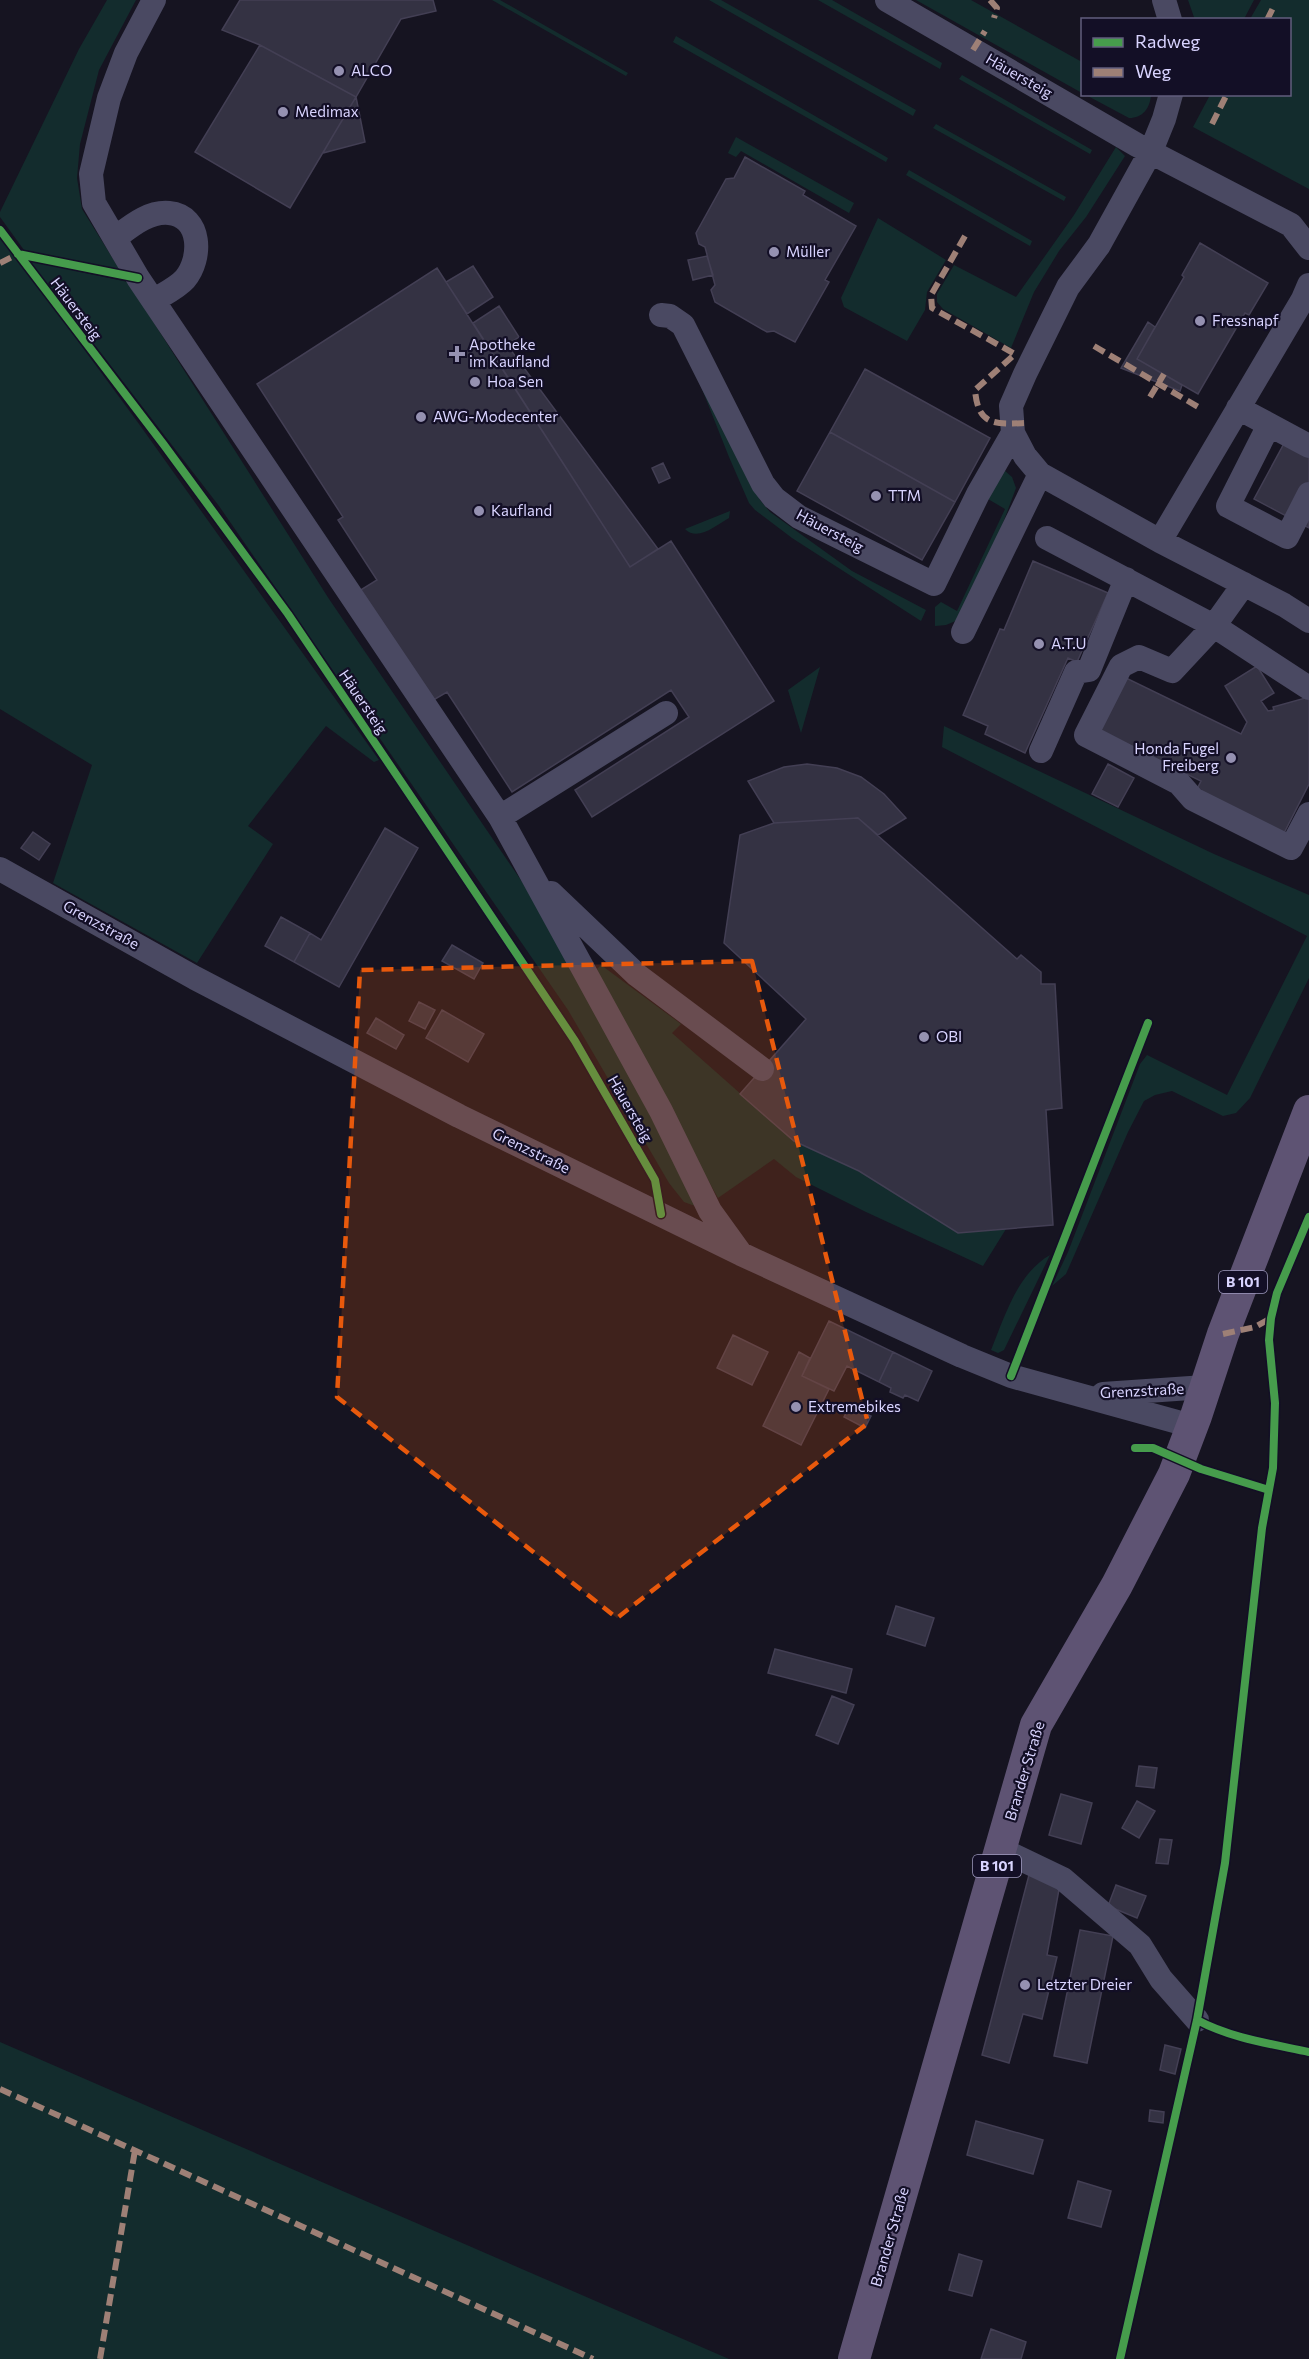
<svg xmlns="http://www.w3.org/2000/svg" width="1309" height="2359" viewBox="0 0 1309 2359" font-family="Commissioner,sans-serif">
<rect width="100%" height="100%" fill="#161421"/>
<path fill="#132c2d" d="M107 0H136L99 70 80 144 77 178 82 209 120 270 24 250 0 217V212L79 49Z
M492 0H500L628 73 626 76Z
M709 0H721L916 110 913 116Z
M818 0H832L942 63 940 69Z
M916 0H971L1082 62V93Z
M1188 0H1254L1244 19 1195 20Z
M1261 0H1309V189L1193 127 1210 95 1290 94V20L1250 19Z
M676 36 888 158 886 162 673 42Z
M962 75 1092 150 1090 154 959 79Z
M1086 95H1151C1150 108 1143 118 1129 118Z
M936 124 1066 197 1064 201 933 128Z
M736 137 854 203 849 213 741 151 736 157 728 153Z
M1116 147 1125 156 1086 217 1059 251 1045 274 1034 292 1011 348 943 309 937 302V294L954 265 1016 297 1074 215Z
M909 170 1032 241 1030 246 906 175Z
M878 218 946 260 927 292 925 310 907 341 844 307 841 298Z
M0 235 139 424 379 760 374 762 326 726 248 826 273 844 197 963 53 883 92 765 0 709Z
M30 261 128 282 329 599 585 974 695 1206 684 1202 669 1183 568 1010 219 506Z
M696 374 760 500 770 512 852 571 926 610 921 621 792 538 755 510 749 503 729 457Z
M1004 470 1012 477 1016 488 1000 531 958 620 946 625 935 626V607L941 602 957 611 1005 509 988 499Z
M730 511 729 518C716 525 698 542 685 529Z
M820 667 801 733 788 690Z
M944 726 1214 854 1309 895V978L1250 1098 1236 1113 1223 1116 1172 1091 1155 1095 1144 1101 1128 1132 1066 1274 1052 1286 1068 1252 1140 1064 1147 1055 1227 1095 1307 936 942 747Z
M601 965 681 1024 672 1033 794 1141 859 1171 958 1233 1006 1229 983 1266 866 1212 796 1177 774 1159 718 1198 615 1014 597 969Z
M1050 1255 1004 1350 998 1353 991 1350C1005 1316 1017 1274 1050 1255Z
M0 2042 729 2359H0Z"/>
<path fill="#343243" stroke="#433f54" stroke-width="1.5" d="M240 0H433L436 11 401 19 356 97 260 45 222 30Z
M260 45 356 97 290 208 195 152Z
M356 97 365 142 323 153 338 127Z
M745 157 805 191 803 195 856 226 825 280 829 282 795 342 774 331 767 332 715 302 711 290 715 285 705 247 699 244 696 233 726 179 734 178Z
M1200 243 1268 283 1249 315 1245 313 1198 394 1137 359 1184 277 1182 275Z
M707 256 713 275 693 280 688 260Z
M473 266 493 297 467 314 446 282Z
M437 268 630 567 671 541 774 701 592 817 575 790 689 717 671 690 512 792 447 692 430 702 359 591 377 580 338 520 343 517 257 384Z
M499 306 519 337 507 345 658 549 630 567 473 323Z
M1148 322 1155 327 1137 359 1182 385 1180 391 1121 368Z
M865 369 990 438 955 502 830 432Z
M830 432 955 502 922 560 797 491Z
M1287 438 1309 450V528L1254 499Z
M663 463 670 478 659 483 652 468Z
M1033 561 1108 593 1077 662 1068 658 1025 753 985 734 988 726 963 715 1000 629 1004 630Z
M1257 666 1274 693 1261 701 1268 711 1274 710 1273 707 1309 697V784L1283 835 1196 791 1201 781 1096 730 1122 676 1241 734 1247 722 1225 686Z
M807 764 837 768 861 777 884 794 906 818 878 835 858 818 774 823 748 781 784 767Z
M1108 764 1134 778 1118 807 1092 794Z
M858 818 1017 959 1021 955 1041 972V984H1055L1062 1108 1046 1110 1053 1225 958 1233 859 1171 794 1141 740 1094 806 1019 724 943 740 835 774 823Z
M385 828 418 848 339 987 294 962 310 933 321 940Z
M33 832 50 844 39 860 21 848Z
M281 917 310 933 294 962 265 946Z
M452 945 483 963 474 979 442 961Z
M419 1002 435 1010 425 1029 409 1021Z
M442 1010 484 1034 468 1062 426 1038Z
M376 1018 404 1035 396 1049 367 1033Z
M829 1321 893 1352 879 1382 847 1366 834 1391 802 1376Z
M733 1335 768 1352 752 1385 717 1368Z
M799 1352 810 1358 802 1376 829 1389 801 1445 763 1426Z
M893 1352 932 1371 918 1401 905 1395 903 1398 890 1392 891 1388 879 1382Z
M850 1406 871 1416 865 1428 844 1417Z
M896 1606 934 1618 925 1646 887 1634Z
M775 1649 852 1669 846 1693 768 1673Z
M832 1696 854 1705 838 1744 816 1735Z
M1139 1766 1157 1768 1154 1788 1136 1786Z
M1061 1794 1092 1803 1081 1844 1049 1835Z
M1137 1801 1155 1811 1139 1838 1122 1828Z
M1160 1839 1172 1840 1168 1864 1156 1863Z
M1029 1875 1060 1884 1047 1955 1057 1957 1042 2019 1023 2014 1009 2063 982 2055Z
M1116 1885 1146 1896 1137 1918 1108 1906Z
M1080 1930 1113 1936 1087 2063 1054 2056Z
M1165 2045 1181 2049 1175 2074 1160 2070Z
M1150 2110 1164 2112 1163 2123 1149 2121Z
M976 2121 1043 2140 1033 2174 967 2155Z
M1078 2181 1111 2191 1101 2227 1068 2218Z
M959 2254 982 2261 972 2296 949 2290Z
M991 2329 1026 2342 1021 2359H981Z"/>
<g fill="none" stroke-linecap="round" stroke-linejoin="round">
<path stroke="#4a4962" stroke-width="24" d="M154 0 126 53 109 98 91 174 94 203 138 278 500 817 661 1111 710 1211 741 1254
M887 0 1137 145 1291 225 1309 248
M1164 0 1170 20
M1171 94 1164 119 1151 151 1099 245 1068 287 1025 374 1011 406 1013 433 1025 456 1040 474 1160 541 1284 605 1309 621
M115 238C130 227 148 211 169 213 202 216 202 259 185 279 177 288 164 294 154 300
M661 315 670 316 683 325 763 484 774 498 799 517 934 584 978 494 1013 433
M1238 408 1309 446
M1269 425 1228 506 1287 537 1309 494
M1047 538 1214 626 1309 688
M1160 541 1303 299 1309 285
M1244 584 1214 626 1172 671 1139 657 1121 666 1086 735 1179 783 1193 799 1291 848 1309 814
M963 632 1040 474
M1041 751 1076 672 1089 670 1126 579
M500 817 666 713
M0 869 195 978 459 1116 741 1254 962 1356 1011 1376 1192 1426
M551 893 637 975 762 1069
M1103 1394 1205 1387
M1002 1850 1063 1879 1140 1945 1161 1979 1197 2020"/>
<path stroke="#5e5373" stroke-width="32" d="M854 2359 1036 1725 1117 1585 1174 1474 1196 1416 1223 1334 1309 1111"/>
<path stroke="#9e8076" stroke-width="6" stroke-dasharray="12 6" stroke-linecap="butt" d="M990 0 997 8 994 18
M1267 20 1275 4
M973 50 985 31
M1212 124 1227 94
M965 236 931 295 932 308 1015 354 975 390C978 427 996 424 1027 423
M0 263 18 254 24 255
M1094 346 1200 408
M1150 397 1164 374
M1223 1334 1255 1327 1271 1318
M0 2089 593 2359
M100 2359 135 2150"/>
<defs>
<path id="cycleway" d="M0 230 164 445 288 614 414 801 575 1041 655 1180 661 1214
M18 254 138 278
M1011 1376 1148 1023
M1135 1448H1153L1201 1469 1269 1490
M1197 2020C1230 2038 1272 2044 1309 2052
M1120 2359 1197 2020 1225 1863 1262 1528 1273 1468 1275 1403 1269 1340 1271 1318 1277 1293 1309 1217"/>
</defs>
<use href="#cycleway" stroke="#130f26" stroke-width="11"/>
<use href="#cycleway" stroke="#469c4c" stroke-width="8"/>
</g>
<path fill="#e8590c" fill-opacity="0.2" stroke="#e8590c" stroke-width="4.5" stroke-dasharray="12 8" stroke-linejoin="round" d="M752 961 868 1423 617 1618 337 1397 360 970Z"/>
<g fill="#9591b1" stroke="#130f26" stroke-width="2">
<circle cx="339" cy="71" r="6"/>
<circle cx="283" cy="112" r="6"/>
<circle cx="774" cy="252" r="6"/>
<circle cx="1200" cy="321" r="6"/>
<path d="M454 345h6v6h6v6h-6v6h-6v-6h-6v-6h6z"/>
<circle cx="475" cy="382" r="6"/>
<circle cx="421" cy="417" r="6"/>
<circle cx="876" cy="496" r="6"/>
<circle cx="479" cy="511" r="6"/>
<circle cx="1039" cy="644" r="6"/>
<circle cx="1231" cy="758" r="6"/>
<circle cx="924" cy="1037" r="6"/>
<circle cx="796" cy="1407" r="6"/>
<circle cx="1025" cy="1985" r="6"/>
</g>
<g text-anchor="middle" stroke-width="4.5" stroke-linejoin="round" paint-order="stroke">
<g fill="#130f26" stroke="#9e99be" stroke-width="1.5">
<rect x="1219" y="1271" width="48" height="22" rx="4.5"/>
<rect x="973" y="1855" width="48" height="22" rx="4.5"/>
</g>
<g font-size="14" font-weight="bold" fill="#d9d4ff">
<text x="1243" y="1287">B 101</text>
<text x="997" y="1871">B 101</text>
</g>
<g font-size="15" fill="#d9d4ff" stroke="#130f26" text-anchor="start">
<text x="351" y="76">ALCO</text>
<text x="295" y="117">Medimax</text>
<text x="786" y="257">Müller</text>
<text x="1212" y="326">Fressnapf</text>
<text x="469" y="350">Apotheke<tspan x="469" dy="17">im Kaufland</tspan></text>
<text x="487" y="387">Hoa Sen</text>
<text x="433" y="422">AWG-Modecenter</text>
<text x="888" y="501">TTM</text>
<text x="491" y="516">Kaufland</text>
<text x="1051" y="649">A.T.U</text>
<text x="1219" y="754" text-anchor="end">Honda Fugel<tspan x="1219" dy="17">Freiberg</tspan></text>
<text x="936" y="1042">OBI</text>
<text x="808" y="1412">Extremebikes</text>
<text x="1037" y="1990">Letzter Dreier</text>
</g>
<g font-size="15" fill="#d9d4ff" stroke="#130f26">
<text transform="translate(1019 76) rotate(30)" y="5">Häuersteig</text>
<text transform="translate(76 309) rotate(53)" y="5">Häuersteig</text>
<text transform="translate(830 531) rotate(28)" y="5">Häuersteig</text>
<text transform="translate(363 702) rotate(56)" y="5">Häuersteig</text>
<text transform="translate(101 925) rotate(29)" y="5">Grenzstraße</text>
<text transform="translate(630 1109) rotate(60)" y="5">Häuersteig</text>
<text transform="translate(531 1151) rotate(26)" y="5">Grenzstraße</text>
<text transform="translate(1142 1391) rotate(-3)" y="5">Grenzstraße</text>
<text transform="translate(1025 1771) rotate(-73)" y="5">Brander Straße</text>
<text transform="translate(890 2237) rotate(-74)" y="5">Brander Straße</text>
</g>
</g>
<rect x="1081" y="18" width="210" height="78" fill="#130f26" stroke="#625e7d" stroke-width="1.5"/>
<rect x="1093" y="38" width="30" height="9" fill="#469c4c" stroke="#625e7d" stroke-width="1.5"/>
<text x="1135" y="48" font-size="18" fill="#d9d4ff">Radweg</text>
<rect x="1093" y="68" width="30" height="9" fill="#9e8076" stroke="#625e7d" stroke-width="1.5"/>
<text x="1135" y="78" font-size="18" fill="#d9d4ff">Weg</text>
</svg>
